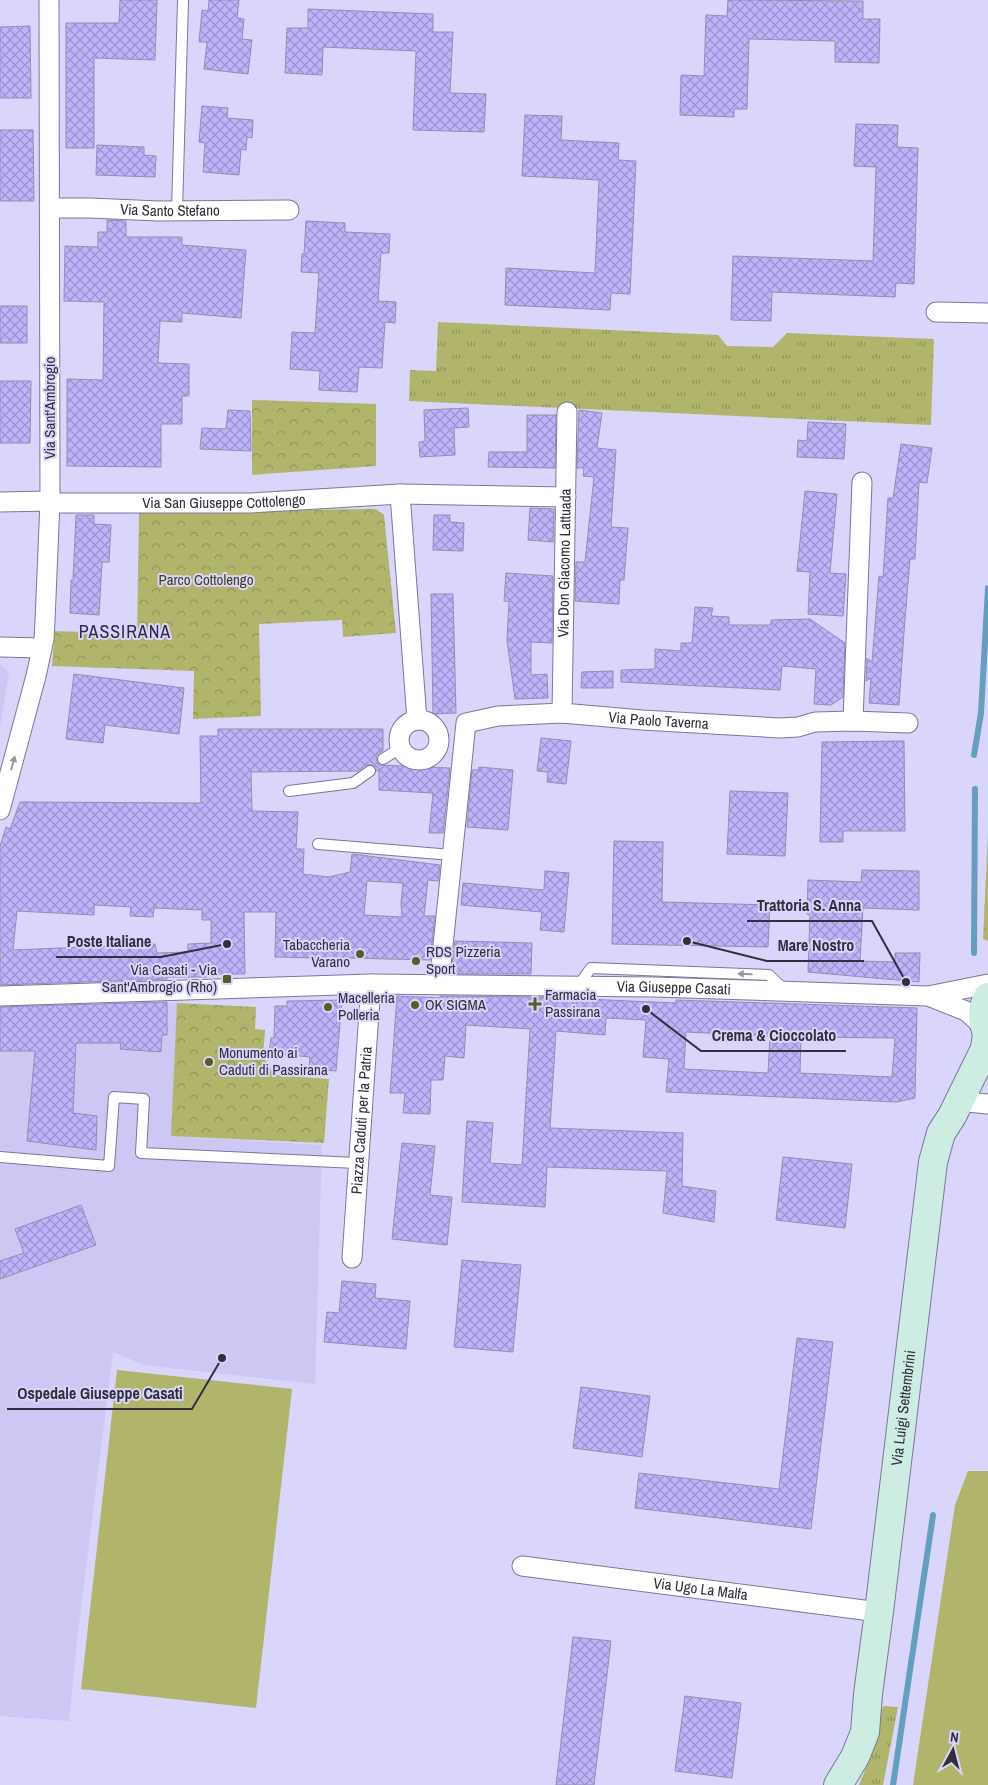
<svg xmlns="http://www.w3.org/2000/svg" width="988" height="1785" viewBox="0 0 988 1785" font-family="'Archivo Narrow',sans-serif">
<defs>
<pattern id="grass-tufts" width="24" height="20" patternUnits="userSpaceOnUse" patternTransform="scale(1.25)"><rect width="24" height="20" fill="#b1b56c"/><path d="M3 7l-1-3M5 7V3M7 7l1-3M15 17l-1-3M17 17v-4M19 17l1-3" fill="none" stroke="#91945a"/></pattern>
<pattern id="park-crowns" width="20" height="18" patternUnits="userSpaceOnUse" patternTransform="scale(1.25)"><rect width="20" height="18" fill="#b1b56c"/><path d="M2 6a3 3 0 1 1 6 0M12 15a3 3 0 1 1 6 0" fill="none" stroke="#91945a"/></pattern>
<pattern id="building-cross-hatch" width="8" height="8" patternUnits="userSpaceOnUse" patternTransform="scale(1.25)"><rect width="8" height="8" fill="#bfb4fb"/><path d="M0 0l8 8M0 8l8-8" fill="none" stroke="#9c93cc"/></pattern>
</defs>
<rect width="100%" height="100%" fill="#d9d5fb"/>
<path fill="#cdc7f4" d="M0 665H2L9 673 0 727Z
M177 1003 172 1136 322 1145 315 1384 144 1365 113 1352 76 1649 69 1721 0 1716V1005Z"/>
<path fill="url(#grass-tufts)" d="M438 322 718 335 727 346 773 347 787 333 934 339 931 425 409 401 410 370 436 371Z
M883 1706 898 1707 883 1785H859L870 1758Z"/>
<path fill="url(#park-crowns)" d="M252 400 376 404V466L252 475Z
M376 509 384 515 396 633 343 637 342 620 259 624 261 716 193 719 194 671 52 666 55 631 137 634 139 512Z
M988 833V941L983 939Z
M177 1003 256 1007 255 1029 265 1030 263 1057 275 1075 329 1079 324 1143 171 1136Z"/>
<path fill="#b1b56c" d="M117 1370 292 1389 256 1708 81 1689Z
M968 1471H988V1785H913L955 1505Z"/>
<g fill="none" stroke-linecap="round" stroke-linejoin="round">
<path stroke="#659ebe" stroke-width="6" d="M974 755 981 713 988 588
M974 953 975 789
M893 1785 933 1515"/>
</g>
<path fill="url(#building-cross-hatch)" stroke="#938eb1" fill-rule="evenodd" d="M120 0H157L155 60 94 58V148H66V23H119Z
M209 0H239L237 18 244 19 242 39 252 40 248 74 204 69 207 42H199L202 10 208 11Z
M728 0 863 1V19H880L879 63 835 62V41L749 39 747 109H734V117L680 115 681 75 704 76 706 15 727 16Z
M308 9 433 14V32H453L450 93 486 94 484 132 413 130 416 51 323 47 322 75 285 73 287 28H308Z
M30 26 31 98H0V27Z
M202 106 228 108 227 118 253 120 252 138 247 137 246 150 241 149 239 175 203 172 205 143 199 142Z
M525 115 562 116 561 140 619 143 618 160 636 161 630 294 611 293 610 310 505 305 506 268 595 273 599 180 522 176Z
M856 124 898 125 897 147 918 148 914 284 896 283 895 297 772 292 771 321 731 320 733 256 873 261 876 167 854 166Z
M0 130H33L34 201H0Z
M97 145 144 147V155L156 156 155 177 96 175Z
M107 220 126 221V237H182V245L246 250 241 318 182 313V322L160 321 158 363 189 364V396H182V424H161V467L67 466V379L103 380 104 302 64 301 65 246 98 247V232H107Z
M306 221 345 223V232L390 234 389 253H381L378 301 396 302 395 323 385 322 382 368 359 367 357 392 319 390 320 371 290 369 292 332 315 333 319 273 301 272 302 254H304Z
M0 306H27V343H0Z
M0 381H31L30 443H0Z
M468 408 469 427 454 428 455 455 420 457 419 442 425 441 424 410Z
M228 410 250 411 251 451 200 449 202 428 226 429Z
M579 410 602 413 597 448 616 450 611 527 628 528 624 580H620L619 604 575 601 576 562H585L594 477 583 476 584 468H577Z
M527 415H556L555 468 488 467 489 452H527Z
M808 422 846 424 844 459 797 457 798 440 807 441Z
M901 444 932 448 927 483 919 482 915 559H910L904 632 899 705 869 703 871 678 866 681 867 658 872 662 879 576 883 577 888 498H893Z
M805 491 837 494 830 573 846 574 843 616 808 614 810 572 797 571Z
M530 508 554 509 553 542 528 540Z
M76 515H94V524L111 525 109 562H102L99 615 70 613 71 580H73Z
M434 515H450V522L464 523 463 551 433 550Z
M506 573 553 576 552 643 531 642V675L547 674 548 698 515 699 507 640 509 602 504 601Z
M431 594H453L456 713 433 714Z
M695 607 713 608 711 616 729 617V625H771V620L810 619 845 643 843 697 831 705 814 704 816 669 782 666 780 690 621 682V670L655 669V649L681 651V643H692Z
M613 671V688H581L582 672Z
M74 674 184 688 179 734 105 725 103 743 66 739Z
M218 729H383V751L377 755 376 759 379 765 450 768 443 833H429L433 793 379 790V771H377L372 765H366L358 771 251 772 252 811 298 812 296 849H304L303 874 329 877 350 872 352 854 440 865 438 881 428 880 424 916H435L430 960 346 958 347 962H320V958L275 957 276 912H244L245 974H201L206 977H167V979L0 985V846L6 827 10 829 20 802 201 803 200 736H218ZM367 881 403 883 401 903 402 917 364 915ZM94 905 131 907 130 916 153 917 154 908 202 910V920H211V943L188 944V952L157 953 155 944 13 950 17 911 94 915Z
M541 738 571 741 566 784 547 782 548 772 537 771Z
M904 741 905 831H843V842H820L822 742Z
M479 767 513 770 508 830 467 827 472 770H478Z
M730 791 788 793 785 856 727 854Z
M614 841 663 842 662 902 770 905 768 947 612 944Z
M862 870 919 871V910L863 908 860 961 895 962V953H920L919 982 808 972 810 915 807 914 808 880 861 882Z
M545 871 569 873 564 932 540 930 542 912 461 905 463 883 544 890Z
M455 941 532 943 531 974H451Z
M397 996 440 998V996L538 997 676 1003V1000L917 1008 915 1098 897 1102 666 1092 669 1059 643 1057 646 1020 606 1018 605 1035 556 1031 550 1128 683 1133 682 1186 716 1191 714 1222 663 1213 667 1171 547 1167 545 1207 462 1202 467 1121 493 1123 490 1163 522 1165 530 1029 466 1025 464 1058 445 1056 443 1080H431L430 1114 403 1113 405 1093H390ZM686 1032 770 1036 768 1073 684 1069ZM801 1037 895 1038 892 1077 800 1073Z
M342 1000 336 1071 309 1069 310 1057 269 1053 271 1038H274L275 1006H287V1001Z
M167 1002V1035H162L161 1052 120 1049 121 1043H76L73 1113 97 1116 96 1150 27 1141 35 1051H0V1007Z
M402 1143 435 1146 430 1195 452 1197 447 1245 392 1239Z
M783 1157 852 1164 845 1228 776 1220Z
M81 1205 96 1245 0 1279V1261L24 1253 15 1229Z
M462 1260 521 1265 513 1352 454 1347Z
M342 1281 376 1284 375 1298 410 1301 406 1349 324 1342 327 1312 339 1313Z
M797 1338 833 1342 811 1529 635 1508 639 1473 779 1489Z
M581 1387 650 1396 642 1457 573 1448Z
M573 1637 611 1641 594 1785H556Z
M685 1696 741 1703 732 1778 675 1771Z"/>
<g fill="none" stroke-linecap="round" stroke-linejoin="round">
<defs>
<path id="lane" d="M177 211 183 0
M383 759 394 752 403 751
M289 791 353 783 370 771
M318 844 452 855
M578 986 591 968 769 975 786 991
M0 1157 109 1166 114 1097 144 1099 141 1153 357 1163"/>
<g id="street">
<path id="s1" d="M50 208H90L158 211 289 210"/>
<path d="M936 312 988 313"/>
<path d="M400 494 417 720"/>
<path d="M0 502 50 501"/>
<path id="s2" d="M49 503H251L400 494 566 497"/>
<path d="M0 647 42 648"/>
<path id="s3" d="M562 713 567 412"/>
<circle cx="419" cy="740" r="20"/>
<path d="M853 721 862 482"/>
<path d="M0 810 36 676 44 639 45 621 50 501 49 0"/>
<path id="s4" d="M439 984 466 723 498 716 562 713 642 720 780 728 798 727 815 722 853 721 908 723"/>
<path id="s5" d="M0 996 371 984 654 987 928 996 988 984"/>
<path d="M928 996 966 1011 985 1028"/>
<path d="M967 1102 988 1104"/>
<path id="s6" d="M352 1258 371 984"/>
<path id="s7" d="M522 1566 879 1612"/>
</g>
<g id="secondary">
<path d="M988 997C981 1009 982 1023 988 1034"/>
<path id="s8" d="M838 1785 855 1757 865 1732 868 1694 879 1612 933 1162 941 1133 952 1116 985 1049 987 1033"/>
</g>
</defs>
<use href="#lane" stroke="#7b7799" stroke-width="12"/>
<use href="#street" stroke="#7b7799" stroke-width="21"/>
<use href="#secondary" stroke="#7b7799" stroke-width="30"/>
<use href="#lane" stroke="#fff" stroke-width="10"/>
<use href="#street" stroke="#fff" stroke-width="19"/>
<use href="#secondary" stroke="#cdece2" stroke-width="28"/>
</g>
<defs><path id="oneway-solid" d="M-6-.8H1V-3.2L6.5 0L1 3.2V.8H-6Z" transform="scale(1.25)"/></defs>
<g fill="#98979e">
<use href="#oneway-solid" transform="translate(13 763) rotate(-75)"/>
<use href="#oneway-solid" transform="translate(745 974) rotate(-178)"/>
</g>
<g fill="#595b29" stroke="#d9d5fb" stroke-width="2">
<circle cx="360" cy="954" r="5"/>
<circle cx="416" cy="961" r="5"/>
<rect x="222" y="974" width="10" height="10" rx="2.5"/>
<path d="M532.5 996.5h5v5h5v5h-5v5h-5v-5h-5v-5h5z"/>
<circle cx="415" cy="1005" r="5"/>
<circle cx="328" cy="1007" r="5"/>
<circle cx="209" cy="1062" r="5"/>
</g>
<g text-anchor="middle" stroke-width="4" stroke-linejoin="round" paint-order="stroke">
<g font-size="15" fill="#312f3d" stroke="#d9d5fb">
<text dy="5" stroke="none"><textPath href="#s1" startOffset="120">Via Santo Stefano</textPath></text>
<text transform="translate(50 408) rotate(-90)" y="5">Via Sant'Ambrogio</text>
<text dy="5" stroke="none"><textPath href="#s2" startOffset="175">Via San Giuseppe Cottolengo</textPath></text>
<text dy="5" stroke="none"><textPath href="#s3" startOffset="150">Via Don Giacomo Lattuada</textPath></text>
<text dy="5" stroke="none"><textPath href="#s4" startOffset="456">Via Paolo Taverna</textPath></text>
<text dy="5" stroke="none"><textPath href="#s5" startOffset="674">Via Giuseppe Casati</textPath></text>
<text dy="5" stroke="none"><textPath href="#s6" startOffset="138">Piazza Caduti per la Patria</textPath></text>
<text dy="5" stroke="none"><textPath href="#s8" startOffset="386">Via Luigi Settembrini</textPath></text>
<text dy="5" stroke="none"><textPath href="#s7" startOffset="180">Via Ugo La Malfa</textPath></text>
</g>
<g font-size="15" fill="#404218" stroke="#d9d5fb">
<text x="206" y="585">Parco Cottolengo</text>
</g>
<g font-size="15" fill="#312f3d" stroke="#d9d5fb" text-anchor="start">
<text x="350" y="950" text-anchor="end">Tabaccheria<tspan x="350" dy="17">Varano</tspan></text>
<text x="426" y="957">RDS Pizzeria<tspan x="426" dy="17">Sport</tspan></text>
<text x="217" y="975" text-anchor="end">Via Casati - Via<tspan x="217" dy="17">Sant'Ambrogio (Rho)</tspan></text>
<text x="545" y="1000">Farmacia<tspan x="545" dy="17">Passirana</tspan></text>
<text x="338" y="1003">Macelleria<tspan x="338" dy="17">Polleria</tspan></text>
<text x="425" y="1010">OK SIGMA</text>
<text x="219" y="1058">Monumento ai<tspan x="219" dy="17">Caduti di Passirana</tspan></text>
</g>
<g font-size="18" letter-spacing="1" fill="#2f2a48" stroke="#d9d5fb">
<text x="125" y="638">PASSIRANA</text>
</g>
</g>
<path fill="none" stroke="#312f3d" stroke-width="2" d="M906 982L872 921H747M227 944L161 957H56M687 941L767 961H864M646 1009L701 1051H846M222 1358L192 1409H7"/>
<g fill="#312f3d" stroke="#d9d5fb" stroke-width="2">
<circle cx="906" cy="982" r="5"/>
<circle cx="227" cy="944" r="5"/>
<circle cx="687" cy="941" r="5"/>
<circle cx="646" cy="1009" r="5"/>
<circle cx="222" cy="1358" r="5"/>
</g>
<g font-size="16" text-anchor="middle" font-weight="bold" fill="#312f3d" stroke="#d9d5fb" stroke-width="4" stroke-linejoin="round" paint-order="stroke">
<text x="809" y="911">Trattoria S. Anna</text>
<text x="109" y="947">Poste Italiane</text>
<text x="816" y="951">Mare Nostro</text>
<text x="774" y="1041">Crema &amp; Cioccolato</text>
<text x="100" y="1399">Ospedale Giuseppe Casati</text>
</g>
<g transform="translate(953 1750) rotate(7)" stroke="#d9d5fb" stroke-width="4" paint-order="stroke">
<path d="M0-4L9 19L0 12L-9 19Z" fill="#312f3d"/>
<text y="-8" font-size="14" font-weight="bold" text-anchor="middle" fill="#312f3d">N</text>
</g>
</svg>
